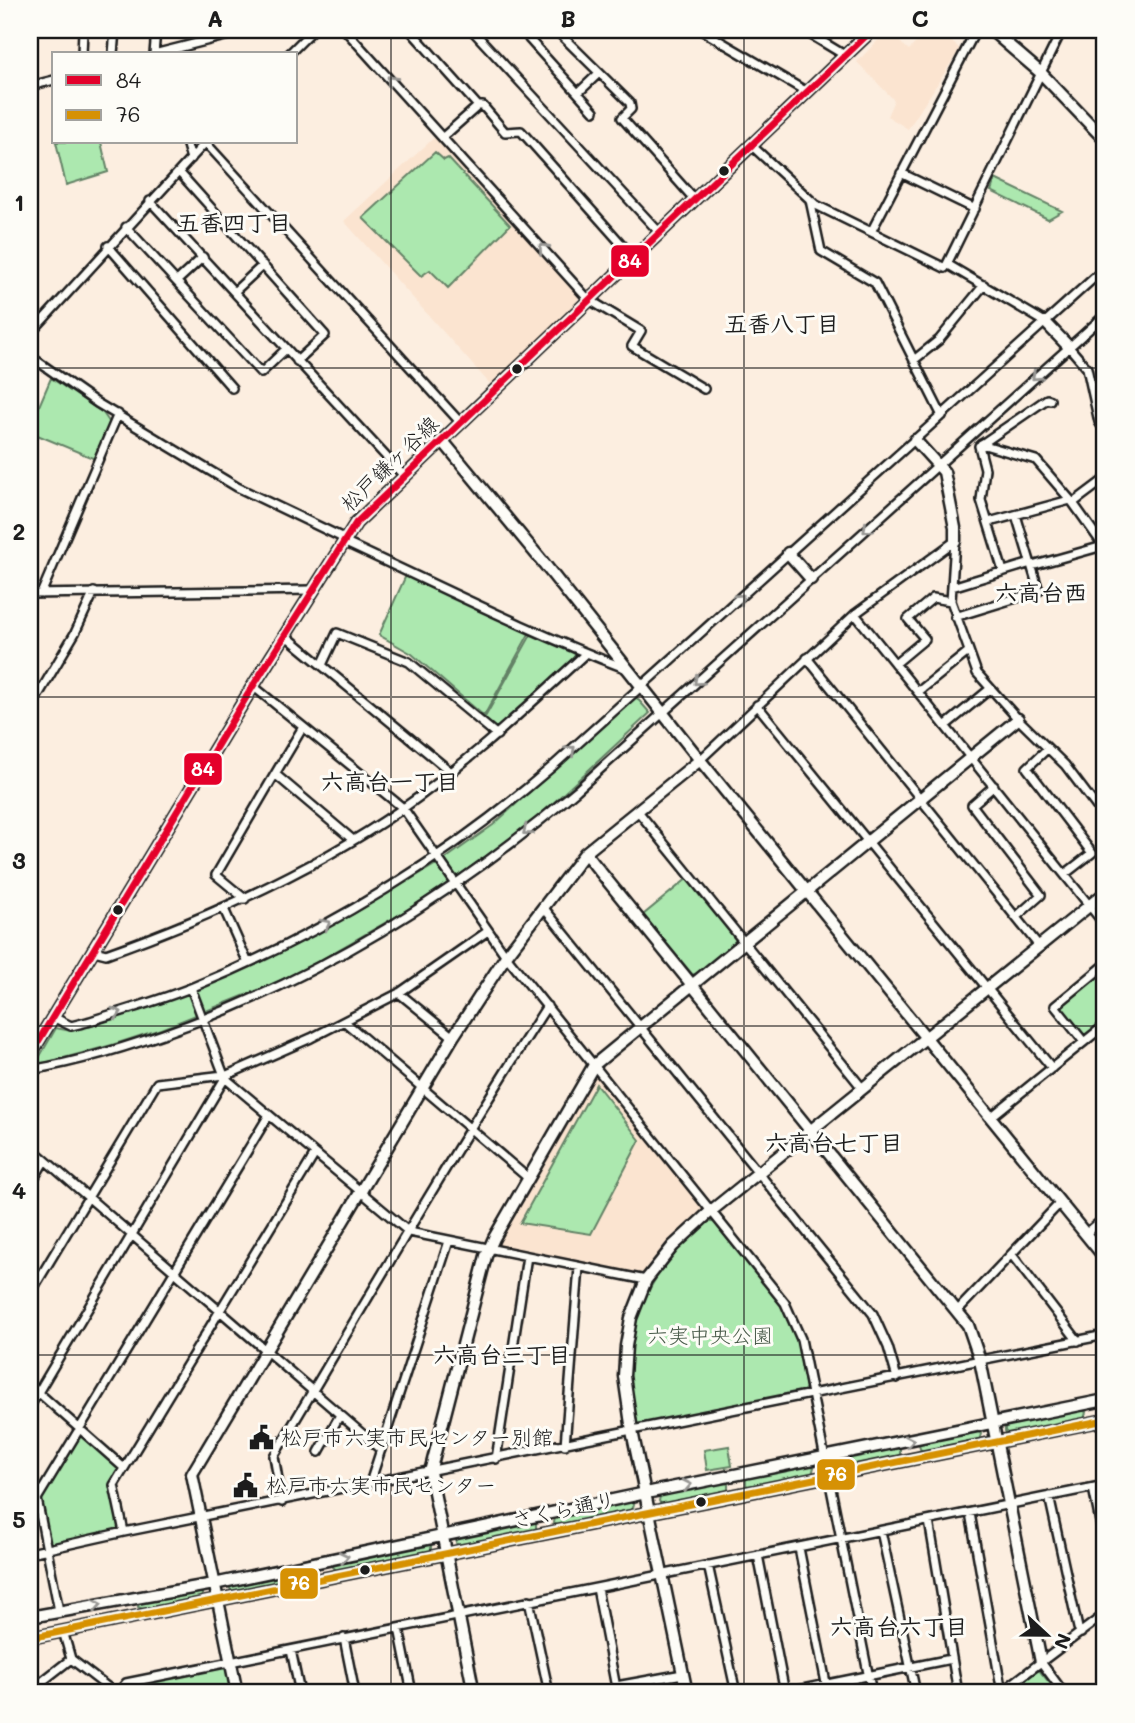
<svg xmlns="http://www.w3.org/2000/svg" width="1135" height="1723" viewBox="0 0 1135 1723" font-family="Mali,'Klee One',sans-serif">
<rect width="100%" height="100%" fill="#fceee0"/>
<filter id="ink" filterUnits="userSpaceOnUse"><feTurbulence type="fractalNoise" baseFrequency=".0143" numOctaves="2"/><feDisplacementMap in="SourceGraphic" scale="14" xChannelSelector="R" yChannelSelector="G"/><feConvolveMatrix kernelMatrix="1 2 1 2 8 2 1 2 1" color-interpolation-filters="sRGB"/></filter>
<g filter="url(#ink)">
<path fill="#fbe4d0" d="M928 30H938L960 49 908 129 887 116 894 100 857 62 887 31 909 50Z
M437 135 578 294V301L493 383H489L344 221Z
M597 1075 703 1209 702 1213 674 1237 644 1275 499 1246 497 1241 592 1076Z"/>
<path fill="#ace8af" stroke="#648266" stroke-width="2" d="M56 142H101L108 172 66 185Z
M435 152 444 160 448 158 510 225 448 288 430 270 421 276 363 218Z
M995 179 1062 211 1048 219 991 191Z
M51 378 103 413 110 423 95 459 30 432V427Z
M407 573 530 632 484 716 412 654 379 635Z
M532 633 575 653 574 660 500 728H493L484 719Z
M635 696 650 713 535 820 456 878 402 913 303 970 263 988 161 1029 112 1045 38 1065 36 1063 56 1028 71 1031 92 1026 199 989 295 945 353 914 448 857 493 825Z
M688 878 736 937 735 943 696 975 692 974 643 915Z
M1105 967V1021L1087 1036H1083L1060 1009 1061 1003Z
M596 1084 640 1140 591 1234 520 1223Z
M706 1222H714L782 1307 797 1341 806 1388 801 1394 640 1426 635 1423C633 1407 629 1390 629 1375 627 1312 660 1261 706 1222Z
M1082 1410 1086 1412 1084 1420 1010 1435 1005 1431V1427L1009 1425Z
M80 1429 124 1468 114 1485 124 1532 46 1550 37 1499Z
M977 1431 981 1434 979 1441 924 1452 920 1449 919 1444 923 1442Z
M729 1446 732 1466 707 1470 704 1450Z
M896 1447 900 1449V1455L894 1458 842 1469 838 1465V1461L841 1458Z
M810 1465 814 1467 812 1475 751 1487 746 1485V1479L750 1477Z
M724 1482 728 1484V1490L722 1493 662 1505 659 1501 660 1496 665 1494Z
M630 1501 634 1504 632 1511 559 1526 554 1523 555 1517 559 1515Z
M532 1521 536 1523V1529L530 1532 459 1546 456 1543 457 1538Z
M427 1542 431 1545V1550L424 1554 337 1571 333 1567 334 1562Z
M311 1566 315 1568 313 1576 235 1592H232L228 1585Z
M203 1591 201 1598 145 1610 138 1607 139 1602Z
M223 1667 228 1670 232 1693H118L126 1683Z
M1039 1670 1058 1693H1006H1007Z"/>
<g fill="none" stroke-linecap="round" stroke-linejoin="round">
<defs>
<path id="street" d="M156 30 154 54 249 30
M345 30 588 299 641 331 632 346 704 389
M410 30 478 106H483L505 132 521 131 633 257
M472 30 659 232
M538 30 529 39 594 111
M556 30 630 103 631 109 622 118 694 199
M701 30 807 92
M803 30 846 56
M82 54 83 30
M113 54 115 30
M289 54 313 30
M30 86 54 80
M578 93 599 73
M443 137 478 106
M186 142 191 159
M206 143 460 422
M751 145 816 205 945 268 947 264 1045 322
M179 172 325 335 297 361
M901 173 975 209
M810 200 821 251 875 283 942 416
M150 201 404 476
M126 227 261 373 286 349
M871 232 976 30
M108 246 232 388
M947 264 1062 30
M177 281 203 257
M235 291 263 265
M30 334 206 142
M1069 347 1087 368 1099 422 1105 431
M30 356 97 403 237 487 339 536 348 544C441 587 532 633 627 669
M914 360 939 340 984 285
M1095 404 1105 395
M981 444 1036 460 1073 503 1105 548
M1073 503 1105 479
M989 522 1070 500
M955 541 951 601 977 673 1018 719 1065 765 1105 818
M1032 566 1103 546
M1003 571 981 500 985 469 979 446 1047 399 1050 400
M952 587 1031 563
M30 594 312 590
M41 594 118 414
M855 614 1105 925
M955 617 1039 591 1016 515
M285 635 451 772
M807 658 1039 946
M895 664 925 639 908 619 933 598 951 601
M322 665 337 633 409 662 497 735
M253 686 403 808 506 956 785 1303 801 1339 872 1693
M918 692 968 652
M757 705 1052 1068
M30 709 75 633 94 592
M945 726 990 689
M1047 749 1027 768 1092 853 1065 874
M700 760 855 614 955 541
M275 774 303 727
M994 786 972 805 1041 895 1016 917
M637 810 863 1089
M245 899 216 875 275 774 353 840
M543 907 873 1314 888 1347 897 1378
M224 909 248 963
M94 951 106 954C210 917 311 872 402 809 468 763 526 708 585 654
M191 988 225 1078 409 1232 646 1280
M399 993 453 1037
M53 1017 71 1026 87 1022C122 1011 158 1001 193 987 325 933 445 860 553 766L1105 268
M345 1022 528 1178
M1084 1042 1055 1006 1105 965
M30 1070C84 1061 137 1044 188 1025 332 971 460 890 577 790L1105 315
M225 1076 311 1038 399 993 488 931
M991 1117 1105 1025
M30 1147 381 1450
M30 1185 45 1160
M1085 1234 1105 1218
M1012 1255 1078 1341
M30 1294 157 1083 224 1075
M958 1310 1060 1203
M30 1385 124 1468
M30 1406 225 1078
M565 1445 579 1267
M319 1452 340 1415
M496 1459 527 1256
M370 1483 449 1241
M1093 1488 1105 1546
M1049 1496 1078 1628 1081 1633
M282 1502 274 1456C364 1305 452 1154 547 1006
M970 1513 1001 1687 1003 1691
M929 1521 958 1693
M881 1531 916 1693
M124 1532 114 1485 315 1154
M799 1548 828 1693
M30 1553 124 1532 1105 1335
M758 1555 785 1693
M708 1565 736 1693
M597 1588 617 1693
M529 1600 549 1693
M59 1611 37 1499 269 1115
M399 1628 412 1693
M63 1631 71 1659 115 1693
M344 1638 355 1693
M291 1650 300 1693
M1041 1662 1064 1693
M616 1686 683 1674
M30 1691 71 1659
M118 1693 126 1683 1105 1485
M783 1693 951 1659
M1000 1693 1105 1614"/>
<path id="secondary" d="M991 30 1041 73 1105 140
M1045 322 1069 347
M442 440 542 561 700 760 1105 1258
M915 440 944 472 955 528V541
M788 553 811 579
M585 853 968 1325 980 1360 1041 1662
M30 1055 253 686 356 523 872 30
M30 1617 214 1584 646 1493 1105 1400
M30 1638 1105 1420
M237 1693 192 1474 453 1037 506 956 585 853 700 760
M474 1693 430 1472 486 1256 494 1238 594 1065 1018 719
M687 1693 632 1431 624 1376 626 1346 631 1318 646 1280 673 1246 711 1211 1105 893"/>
</defs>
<use href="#street" stroke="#1c1c1c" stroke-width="12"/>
<use href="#secondary" stroke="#1c1c1c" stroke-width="15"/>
<use href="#street" stroke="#fdfcf7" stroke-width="7"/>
<use href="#secondary" stroke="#fdfcf7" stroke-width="10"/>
<defs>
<path id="bus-1" d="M30 1055 253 686 356 523 872 30"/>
<path id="bus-2" d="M30 1638 1105 1420"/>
</defs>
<use href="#bus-1" stroke="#fdfcf7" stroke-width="12"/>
<use href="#bus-2" stroke="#fdfcf7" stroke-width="12"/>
<use href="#bus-1" stroke="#e4002b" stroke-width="7"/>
<use href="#bus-2" stroke="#d69104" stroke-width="7"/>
</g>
<defs><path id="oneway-chevron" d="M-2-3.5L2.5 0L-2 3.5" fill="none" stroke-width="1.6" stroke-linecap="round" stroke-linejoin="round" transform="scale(1.75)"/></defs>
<g stroke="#989794">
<use href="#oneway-chevron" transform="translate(391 80) rotate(-132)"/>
<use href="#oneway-chevron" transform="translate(543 248) rotate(-132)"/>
<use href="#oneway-chevron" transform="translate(1036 376) rotate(138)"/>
<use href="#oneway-chevron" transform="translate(867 529) rotate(138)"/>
<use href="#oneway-chevron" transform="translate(740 598) rotate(-42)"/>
<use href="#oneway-chevron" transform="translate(698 681) rotate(138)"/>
<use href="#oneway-chevron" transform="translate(571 750) rotate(-42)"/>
<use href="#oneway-chevron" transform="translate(527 831) rotate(142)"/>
<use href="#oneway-chevron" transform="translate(326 924) rotate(-28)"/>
<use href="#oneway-chevron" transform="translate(117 1013) rotate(-17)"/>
<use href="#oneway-chevron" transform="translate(910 1441) rotate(-11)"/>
<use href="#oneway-chevron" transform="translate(687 1485) rotate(-11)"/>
<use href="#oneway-chevron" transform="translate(344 1557) rotate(-12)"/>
<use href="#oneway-chevron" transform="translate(97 1605) rotate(-10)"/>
</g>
</g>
<path fill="none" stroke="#1c1c1c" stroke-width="2" stroke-opacity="0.55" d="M391 30V1693M744 30V1693M30 368H1105M30 697H1105M30 1026H1105M30 1355H1105"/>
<defs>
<symbol id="civic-bare" viewBox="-9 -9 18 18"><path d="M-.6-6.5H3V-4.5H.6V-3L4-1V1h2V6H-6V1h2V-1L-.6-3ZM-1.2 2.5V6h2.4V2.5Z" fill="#1c1c1c" stroke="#fdfcf7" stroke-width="2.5" paint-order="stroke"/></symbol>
</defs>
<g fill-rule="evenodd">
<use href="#civic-bare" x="244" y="1420" width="35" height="35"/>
<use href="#civic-bare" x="228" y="1468" width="35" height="35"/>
</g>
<g fill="#1c1c1c" stroke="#fdfcf7" stroke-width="2.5">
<circle cx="724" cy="171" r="6"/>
<circle cx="517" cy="369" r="6"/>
<circle cx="118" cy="910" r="6"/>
<circle cx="701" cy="1502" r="6"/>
<circle cx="365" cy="1570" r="6"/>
</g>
<g text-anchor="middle" stroke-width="6" stroke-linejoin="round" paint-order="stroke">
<g font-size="21" fill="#1c1c1c" stroke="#fdfcf7">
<text transform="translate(390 464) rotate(-44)" y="7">松戸鎌ヶ谷線</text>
<text transform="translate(564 1510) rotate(-12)" y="7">さくら通り</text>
</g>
<g font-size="21" fill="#475948" stroke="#fdfcf7">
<text x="710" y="1343">六実中央公園</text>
</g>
<g font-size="21" fill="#1c1c1c" stroke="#fdfcf7" text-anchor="start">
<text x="281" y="1445">松戸市六実市民センター別館</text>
<text x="266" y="1493">松戸市六実市民センター</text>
</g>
<g font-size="23" font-weight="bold" fill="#1c1c1c" stroke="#fdfcf7">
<text x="234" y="231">五香四丁目</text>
<text x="782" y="332">五香八丁目</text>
<text x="1041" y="601">六高台西</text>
<text x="390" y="790">六高台一丁目</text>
<text x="834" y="1151">六高台七丁目</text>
<text x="502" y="1363">六高台三丁目</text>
<text x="899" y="1635">六高台六丁目</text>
</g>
</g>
<g stroke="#fdfcf7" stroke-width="2.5">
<rect x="610" y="244" width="40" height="34" rx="7" fill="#e4002b"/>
<rect x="183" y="752" width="40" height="34" rx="7" fill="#e4002b"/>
<rect x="816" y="1458" width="40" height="33" rx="7" fill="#d69104"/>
<rect x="279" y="1567" width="40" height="33" rx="7" fill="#d69104"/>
</g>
<g font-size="19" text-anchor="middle" font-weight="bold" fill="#fff">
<text x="630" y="268">84</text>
<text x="203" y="776">84</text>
<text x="836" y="1481">76</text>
<text x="299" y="1590">76</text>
</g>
<rect width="1135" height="1723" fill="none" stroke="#fdfcf7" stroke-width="77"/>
<rect x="52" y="52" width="245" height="91" fill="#fdfcf7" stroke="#a3a29f" stroke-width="2"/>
<rect x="66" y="75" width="35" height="10" fill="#e4002b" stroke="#a3a29f" stroke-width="2"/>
<text x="116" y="88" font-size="21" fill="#1c1c1c">84</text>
<rect x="66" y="110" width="35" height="10" fill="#d69104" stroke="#a3a29f" stroke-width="2"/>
<text x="116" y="122" font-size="21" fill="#1c1c1c">76</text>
<g transform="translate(1047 1635) rotate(112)" stroke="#fdfcf7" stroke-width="5" paint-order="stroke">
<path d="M0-5L12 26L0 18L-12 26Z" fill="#1c1c1c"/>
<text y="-10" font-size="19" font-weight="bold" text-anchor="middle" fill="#1c1c1c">N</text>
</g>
<rect x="38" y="38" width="1058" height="1646" fill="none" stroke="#1c1c1c" stroke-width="2.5"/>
<g font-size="23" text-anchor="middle" font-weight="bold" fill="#1c1c1c">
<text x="215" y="27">A</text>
<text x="568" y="27">B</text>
<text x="920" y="27">C</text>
<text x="19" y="211">1</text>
<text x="19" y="540">2</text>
<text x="19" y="869">3</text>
<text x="19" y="1199">4</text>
<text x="19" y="1528">5</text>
</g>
</svg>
